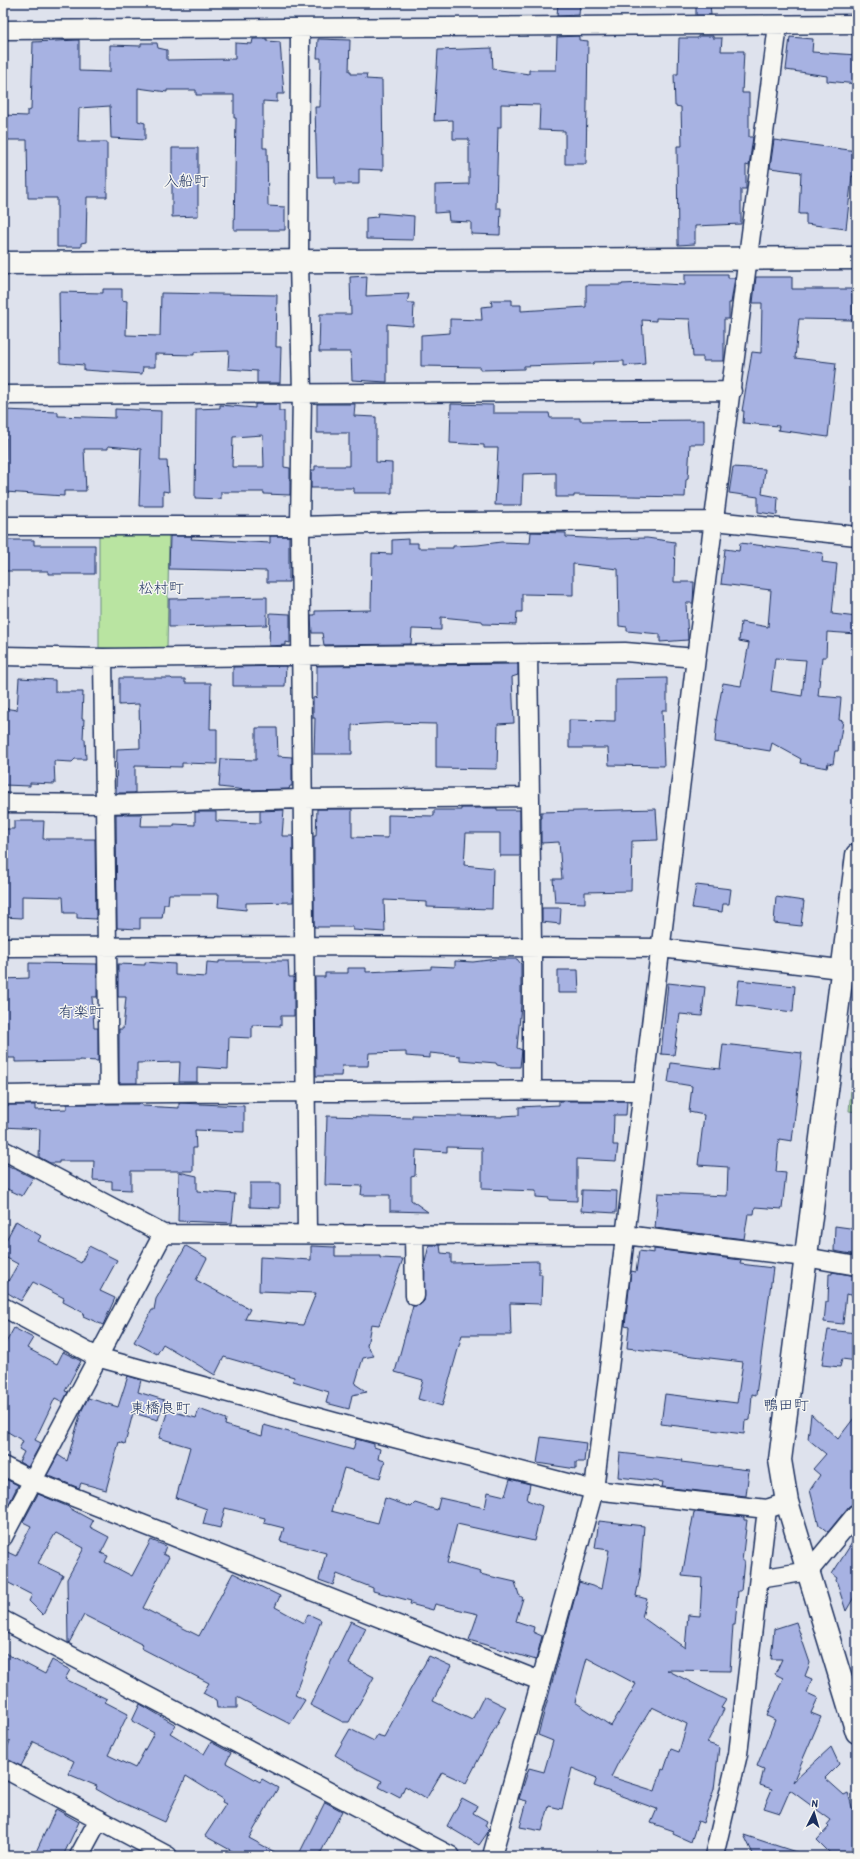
<svg xmlns="http://www.w3.org/2000/svg" width="860" height="1859" viewBox="0 0 860 1859" font-family="'Patrick Hand','Klee One',sans-serif">
<rect width="100%" height="100%" fill="#dee2ed"/>
<filter id="ink" filterUnits="userSpaceOnUse"><feTurbulence type="fractalNoise" baseFrequency=".025" numOctaves="2"/><feDisplacementMap in="SourceGraphic" scale="8" xChannelSelector="R" yChannelSelector="G"/><feConvolveMatrix kernelMatrix="1 2 1 2 8 2 1 2 1" color-interpolation-filters="sRGB"/></filter>
<g filter="url(#ink)">
<path fill="#b9e4a1" stroke="#6a8a80" d="M169 532 167 650 99 648V533Z
M853 1069H857V1112L849 1111Z"/>
<path fill="#a7b2e2" stroke="#1b2f5e" fill-rule="evenodd" d="M558 3H580L579 15 557 16Z
M696 3H710L711 15H696Z
M579 36V40L588 41 586 164H565V131L539 130 540 105 501 104V127H498L496 208H501L500 235 471 234V222L449 221 448 212 435 213V185L469 184V139H453V120L434 121 438 50 492 48 493 69 529 74V70H556L557 37Z
M698 36H713V38H722L721 51H744L742 93H749V137H753L749 166 746 165V189H741V224L695 226V244L678 245 677 146H682L681 107 675 106 674 74H678L679 38H698Z
M790 37 813 39 812 52 857 55V84L827 81V76L786 70Z
M253 39H267V41L280 42 284 94H277V102L263 101V148H267L268 206 285 207V230H234L236 118H234V95H196V90H167V92L138 88V121L145 123V140L111 138 110 106 79 108 78 142H107V197H87L86 242 81 243V247H57V198H28L27 140H3V115L27 116V111L31 110 33 42 79 40V71L110 72V45L141 46V43H157L158 48 167 50V60L235 59V43L252 44Z
M318 39 350 40 349 71H351V74H367L366 79 382 80 383 170 359 169V184H335V177H317L315 107H320L321 58H317Z
M774 140 857 151V177L852 176 846 229 806 224V214H799L801 172 770 168Z
M172 148H198V216L172 217Z
M378 213 414 216 413 240 366 239V218L377 217Z
M685 274H728V278H735L731 303H729V319H724V361H703V357H693L690 319 656 318V321L642 320 645 364 624 366V361L594 362 593 364 524 366V369L480 370V367L421 366V335L450 333V319L482 320 481 307 492 306 491 300H512V305H521V311L586 307V285H622V284L644 283 685 285Z
M367 276 366 296 409 294 407 303H414L413 326 387 324V382L352 380 351 352H319L320 314H351L350 277Z
M756 277H792V289H852L853 320 799 319 795 358 836 363 828 437 778 430 779 426 743 423 744 411H742L752 352 761 353 762 303H753Z
M103 289H122V300L127 301 126 335 160 336 161 293 277 295 276 347H281L280 383H257V371L228 369 229 351 194 352V355L155 354V367H143L142 374 84 370V365L60 363 59 292 103 293Z
M255 404H279V411H284V467L290 468V495L264 494V492H221V499L195 498 196 409 220 408V405L255 408ZM263 435 264 467H232L233 437Z
M317 404H355L354 416 376 417V462L392 463V493H354V488H311V470H315V466H349V433H317Z
M451 404 493 405V413H549L550 418H580V421L704 420V444H690L688 479 686 480 685 497 574 495V497H556V473L523 474 522 505H495L498 448H484V445L450 443Z
M115 409 161 411 160 461H167L169 492 163 491V506H139L141 449 108 446V449H84L86 491H64V496L5 492 6 438H3V410L58 412V416L115 418Z
M733 467 765 469 762 494 778 497 777 515 758 512V497L729 493Z
M531 532 566 533V537L604 539 647 538 675 542 674 582H694L693 603H686L688 640 660 642V634L627 631V627L619 626 618 569 573 564V595L522 594V612H517L516 625 483 624 482 621 441 617V630L412 629 411 644 324 645 322 633H312L311 615H315V611L371 610 372 553 392 554V540L408 539V543H418V548H453V546L478 545 501 542 530 543Z
M170 536H192L191 539 270 543V536H289V582H267V571L169 569Z
M3 540H34V545H95V574H48V571H3Z
M740 543 823 553 822 562 837 564 832 614 857 617V634L827 632 826 657H822L818 696 841 698 839 720 843 721 838 751H835L833 764 828 763 827 768 800 763 801 759 772 743 770 751 715 742 717 720H716L723 683 741 686 749 643 739 641 741 622 768 627 771 590 721 584 725 549 739 551ZM775 658 806 660 802 696 771 691Z
M267 597V625L169 627V599Z
M270 613 290 614V643L286 642V645L269 646Z
M518 664V675L512 677 514 723 498 724 497 769 436 768V724L385 723 352 725V754H314L315 718H313V698L317 697V666Z
M286 666 285 686H233V667Z
M19 678 55 680V692H83L82 719H84L83 739H85L86 759H75L72 762 54 761 55 784 30 783V786L3 785V708L17 710Z
M119 678H171L172 679H185V683H211L210 729H217V764L182 763V767L135 766V793H116L117 749 140 748 139 704 119 705Z
M667 678V710H662L664 766 609 765 608 748H569V720L615 721V679Z
M256 728H277L278 756 292 757V786H290L289 789 246 790 219 787 221 759 256 760Z
M461 808H497V810H520V856H500V833H466L464 865 493 868 492 909 427 907V902L384 900 385 932 353 930V927H314V836H316L317 809H352V837L388 838V815L434 816V810H461Z
M656 809 658 840 632 841 631 891 585 892V903L555 902 553 879H562L559 842 541 843V812Z
M284 810 282 836H293V902L246 903V910L218 907 219 894H169L168 904H164L162 918H140V929L117 928 116 814H142L141 826H174V824L195 825V812H216V821L260 823V811Z
M14 821H44L43 839H95L96 919 77 918V913H64L63 897 22 896V918L4 917 3 829H14Z
M696 885 731 889 729 904H723L722 912 692 908Z
M776 897 804 901 801 926 774 923Z
M542 908H561L560 924 542 922Z
M497 959H517L521 964V1005L517 1048 522 1050 520 1067H506L497 1065 496 1063 460 1060V1056L430 1053V1058L406 1056V1052L369 1053 368 1066H342L341 1076H316L315 977H325V973H348V968H366V972L431 969V966L455 967V961L473 962Z
M219 961H288L289 977H294V1016H281V1026L252 1025V1038L229 1037 228 1069 197 1067V1082H179L180 1062 137 1063V1083H119V1029H123L126 997H118V964L145 965V962L175 964V975L206 977 207 962 219 963Z
M29 963 97 964V997H92L94 1028H98V1061L79 1060V1061L15 1062V1058H3V979L29 978Z
M558 970H578L579 993H558Z
M739 980 795 986 793 1012 736 1005Z
M668 983 705 987 702 1016 680 1014 674 1055 661 1054Z
M723 1044 802 1053 792 1141 779 1139 776 1172 786 1173 782 1209 755 1207 754 1214H748L744 1239 655 1228 658 1193 727 1196 728 1167 698 1165 704 1115 689 1112 692 1086 668 1082 671 1063 720 1069Z
M559 1101H627L626 1115H614L613 1145H618L616 1161 577 1159V1201L549 1200V1198L536 1197V1191L482 1189V1148L447 1147V1152L416 1150 415 1176 411 1177V1200L428 1212 390 1211V1195H361L362 1186 325 1185 327 1116 412 1118V1115L502 1117V1116L519 1115V1107L559 1105Z
M179 1103 244 1106V1132L195 1130 196 1148H193V1171H131V1190L112 1189V1181L93 1180 94 1161H59V1163H50L39 1157 40 1129 3 1127V1105H35V1110L67 1109V1104H141L142 1106 179 1108Z
M3 1163 33 1178 22 1196 3 1187Z
M179 1172 197 1176V1191L235 1194 232 1223 178 1221Z
M250 1183H280V1208L250 1207Z
M582 1190 617 1191 616 1213 581 1211Z
M16 1221 41 1236 38 1241 81 1263 89 1246 117 1260 100 1291 115 1298 103 1325 83 1316 84 1313 63 1302 64 1298 33 1282 21 1301 3 1290 18 1264 3 1256V1246Z
M835 1226 857 1229V1255L834 1251Z
M429 1245H440L441 1253 451 1254V1263L539 1261V1274H542L541 1304 510 1303 511 1335H462L442 1406 418 1399 423 1380 395 1372 413 1306 420 1305 424 1301 425 1262Z
M186 1246 207 1258 196 1280 250 1309 245 1319 303 1325 316 1293 259 1291 260 1257 311 1260V1246L335 1247V1256H380V1258L403 1259 379 1325 371 1324 367 1346 374 1356 363 1358 355 1384 367 1392 352 1395 349 1409 326 1403 329 1392 293 1381 294 1377 224 1357 215 1375 163 1344 157 1354 134 1342 152 1310H154L156 1299Z
M654 1249 741 1260 740 1264 773 1268 756 1395 752 1394 750 1420 745 1421 744 1434 661 1424 665 1394 737 1403 743 1362 627 1348 629 1327 625 1326 631 1271 636 1272 639 1251 654 1253Z
M832 1272 857 1276V1296L846 1294 843 1324 824 1322 826 1302H828L829 1274H832Z
M14 1328 33 1338 27 1348 57 1364 63 1352 81 1361 65 1391 68 1392 63 1402 55 1398 35 1440 41 1443 28 1467 19 1462 24 1452 19 1449 23 1441 3 1429V1348Z
M828 1330 857 1333V1361L842 1359 840 1367 822 1365Z
M128 1376 141 1380 138 1392 164 1400 158 1420 133 1413 125 1444 119 1442 106 1490 81 1483 79 1488 47 1475 58 1455 67 1461 81 1412 88 1398 118 1407Z
M199 1409 226 1419 225 1425 262 1436 264 1425 353 1450 356 1439 374 1444V1447L380 1449 378 1459 385 1461 380 1478 344 1468 331 1511 378 1523 385 1498 411 1507 415 1503 437 1510 440 1498 485 1508 488 1492 505 1496 510 1479 530 1484 527 1500 542 1506 534 1541 457 1524 447 1563 481 1572 480 1574 515 1582 519 1595 523 1598 516 1621 534 1627 533 1632 542 1636 536 1660 469 1640 478 1614 435 1604 433 1610 410 1604 411 1601 373 1591V1588L337 1574 333 1585 319 1580 326 1553 280 1541 284 1528 264 1523 265 1518 225 1508 220 1528 203 1524 207 1509 176 1498 190 1447 159 1438 168 1410 196 1418Z
M811 1414 838 1439 857 1414V1503L849 1506 828 1532 819 1525 810 1490 820 1475 813 1469 826 1454 808 1439Z
M541 1437 586 1443 584 1462H576V1469L537 1463Z
M620 1453 682 1460 681 1462 749 1470 746 1496 662 1487 663 1482 618 1477Z
M3 1478 18 1485 5 1512 3 1511Z
M38 1494 69 1507V1508L93 1521 90 1527 109 1537 101 1553 108 1556 105 1562 132 1576 151 1540 166 1546 163 1554 169 1557 143 1608 199 1636 233 1573 280 1596 275 1607 304 1623 308 1614 321 1620 295 1695 305 1700 290 1724 237 1697V1708H217L216 1700 203 1693 209 1683 141 1648 143 1645 84 1615 69 1643 68 1642 67 1579 84 1548 56 1533 55 1534 38 1563 63 1575 43 1615 29 1601 32 1595 3 1580V1550L16 1556 31 1526 23 1522Z
M694 1512 744 1517V1520H747L742 1561H744L741 1591H738L735 1625H733L730 1671 667 1670 726 1700 721 1708 724 1709 707 1743 719 1747 714 1789 703 1823 698 1821 691 1842 673 1834 674 1831 651 1823 657 1809 594 1786 597 1778 572 1768 562 1809 549 1806 542 1831 520 1827 527 1801 519 1799 529 1768 544 1772 553 1741 538 1735 579 1582 602 1589 609 1550 595 1548 599 1521 644 1526 640 1576 636 1596 647 1599 642 1617 685 1648 688 1615 700 1616 702 1578 682 1576ZM587 1658 636 1684 611 1726 575 1702ZM652 1707 687 1724 679 1752 671 1749 664 1770 662 1769 655 1791 611 1777 619 1761Z
M857 1535V1592L846 1611 836 1580 837 1578 832 1574Z
M351 1621 366 1628 349 1664 374 1677 349 1722H343L310 1705Z
M796 1622 810 1663 805 1676 812 1679 807 1693 818 1698 811 1713 821 1717 793 1782 831 1747 839 1764 825 1778 844 1795 848 1793 857 1824V1856H833L817 1840 829 1827 827 1825 831 1820 790 1790 780 1813 764 1808 772 1789 760 1785 764 1769 757 1766 775 1720 767 1716 783 1678 775 1674 782 1659H771L774 1629Z
M3 1652 45 1674 52 1660 70 1670 65 1679 107 1699 105 1702 128 1714 108 1755 135 1768 154 1733 132 1721 140 1704 176 1725 170 1733 204 1754 211 1742 231 1753 226 1763 260 1782 262 1779 278 1788 249 1838 282 1856H241L205 1836 226 1804 222 1802 223 1799 186 1776 165 1822 119 1801V1802L96 1789 97 1786 68 1774 74 1761 34 1742 21 1766 3 1758 10 1741 3 1737Z
M429 1656 451 1666 433 1701 472 1720 484 1696 506 1707 466 1783 442 1772 426 1799 405 1786 400 1798 379 1787 382 1781 358 1769 335 1755 350 1729 374 1741 377 1735 384 1737Z
M462 1798 477 1806 473 1813 487 1821 485 1826 489 1829 488 1832 479 1845 447 1826Z
M325 1802 342 1811 319 1856H298Z
M56 1809 79 1822 63 1856H34Z
M744 1835 799 1853 798 1856H754Z"/>
<g fill="none" stroke-linecap="round" stroke-linejoin="round">
<defs>
<path id="minor" d="M300 28 299 261 302 393 300 526 307 1234
M3 30 857 24
M3 395 732 391
M3 526H300L439 522 715 521 857 536
M528 653 532 947V1089
M3 656 103 658 625 652 696 658
M103 658 109 1092
M3 803 104 804 303 799 530 797
M3 947 305 946 661 948 857 971
M3 1095C104 1093 204 1093 305 1092 418 1092 530 1089 643 1091
M3 1150 163 1234 625 1235 805 1257 857 1266
M414 1234 415 1296
M3 1307 97 1357 356 1428 594 1490 767 1509 787 1502
M3 1466 33 1481 540 1681
M3 1537 163 1234
M759 1579 809 1571 857 1513
M3 1620 451 1856
M3 1768 168 1856
M79 1856 99 1819
M492 1856 594 1490 696 658 778 25
M714 1856 738 1754 767 1509"/>
<path id="tertiary" d="M3 263 857 258
M857 855 780 1460 787 1502 857 1732"/>
</defs>
<use href="#minor" stroke="#1b2f5e" stroke-width="21"/>
<use href="#tertiary" stroke="#1b2f5e" stroke-width="25"/>
<use href="#minor" stroke="#f6f6f2" stroke-width="18"/>
<use href="#tertiary" stroke="#f6f6f2" stroke-width="22"/>
</g>
</g>
<g text-anchor="middle" stroke-width="3" stroke-linejoin="round" paint-order="stroke">
<g font-size="15" fill="#1b2f5e" stroke="#f6f6f2">
<text x="186" y="186">入船町</text>
<text x="161" y="593">松村町</text>
<text x="81" y="1017">有楽町</text>
<text x="786" y="1410">鴨田町</text>
<text x="160" y="1413">東橋良町</text>
</g>
</g>
<rect width="860" height="1859" fill="none" stroke="#f6f6f2" stroke-width="16"/>
<rect x="8" y="8" width="844" height="1843" fill="none" stroke="#1b2f5e" stroke-width="1.5" filter="url(#ink)"/>
<g transform="translate(814 1813) rotate(5)" stroke="#f6f6f2" stroke-width="3" paint-order="stroke">
<path d="M0-3L7 15L0 10L-7 15Z" fill="#1b2f5e"/>
<text y="-6" font-size="11" font-weight="bold" text-anchor="middle" fill="#1b2f5e">N</text>
</g>
</svg>
